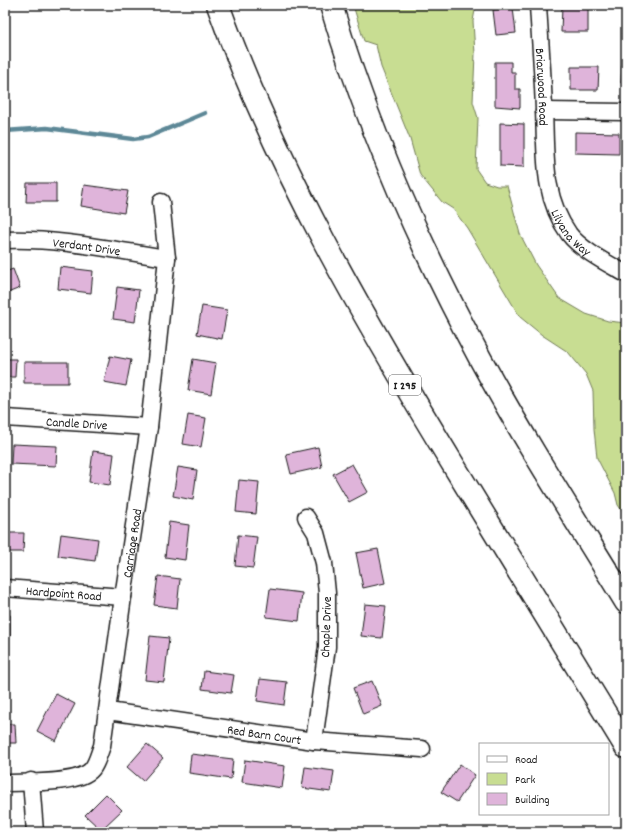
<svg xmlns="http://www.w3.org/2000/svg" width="631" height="837" viewBox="0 0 631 837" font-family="Dekko,sans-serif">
<rect width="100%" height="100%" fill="#fff"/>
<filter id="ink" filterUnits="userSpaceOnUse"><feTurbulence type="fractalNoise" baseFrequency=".025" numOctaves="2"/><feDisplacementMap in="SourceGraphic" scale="8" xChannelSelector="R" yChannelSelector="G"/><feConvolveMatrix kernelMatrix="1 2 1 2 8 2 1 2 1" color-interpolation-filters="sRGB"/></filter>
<g filter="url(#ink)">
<path fill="#c8dd92" stroke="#727c57" d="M353 5H476L473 21 475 54 473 102 478 118 476 169 485 182 497 186H507L520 234 536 265 559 298 586 314 608 321 626 323V516L618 505 615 493 597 458 594 429 593 391 586 374 568 352 542 335 520 317 467 228 453 209 442 202 420 175 410 139 381 67 376 45 364 41Z"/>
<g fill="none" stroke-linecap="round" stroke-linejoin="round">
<path stroke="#5d8897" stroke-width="4.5" d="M5 131 47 128 133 139 148 137 205 113"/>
</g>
<path fill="#dfb4da" stroke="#1c1c1c" d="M562 7H588V32H561Z
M513 8 516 33 496 35 493 10Z
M495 62H511V72H515V89H520V108L495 106Z
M622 63H626V84L621 83Z
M571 67H599L598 90H571Z
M500 123 524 124V167L500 166Z
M575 132 619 133V154L575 153Z
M27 183H56V202H26Z
M84 185 128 191 124 213 81 206Z
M60 267 93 271 91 293 58 289Z
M13 269 20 288 5 294V272Z
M117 287 139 290 135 322 113 319Z
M202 306 227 310 222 339 197 334Z
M110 356 131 360 126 386 104 382Z
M5 359H16L15 377H5Z
M193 359 216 363 211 394 188 390Z
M24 362H68V383H24Z
M188 415 206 418 201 447 183 444Z
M12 444 57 446 56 466 11 464Z
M318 447 322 467 291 474 286 454Z
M93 451 114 454 110 485 89 482Z
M352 464 368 492 349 502 333 474Z
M178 467 197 470 193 500 173 496Z
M239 480 259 482 256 514 236 512Z
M169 522 189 525 185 560 165 557Z
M5 533H24L23 552H5Z
M61 534 98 539 95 561 58 556Z
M238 535 257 537 253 568 235 566Z
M378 549 385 583 363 588 356 553Z
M158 576 180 579 177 608 154 605Z
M270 589 302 593 299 621 266 617Z
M365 604 386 606 382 638 361 636Z
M5 615H10V636H5Z
M150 636 169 638 164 682 145 680Z
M204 671 234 675 231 693 202 689Z
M260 679 287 682 284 705 257 701Z
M372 681 382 706 363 714 353 688Z
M56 694 75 704 56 741 37 731Z
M5 724H15L16 743H5Z
M147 744 163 758 143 781 127 767Z
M191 754 233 759 231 779 189 773Z
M245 760 285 766 282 788 242 782Z
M460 764 475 775 457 802 441 792Z
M305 767 334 771 331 792 302 788Z
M106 794 122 810 101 830 85 815Z"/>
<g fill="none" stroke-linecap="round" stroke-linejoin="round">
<defs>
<g id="street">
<path id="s1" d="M538 5C540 40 543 76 544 111 546 155 542 196 569 234 581 250 609 264 626 274"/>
<path d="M544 111 626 112"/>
<path id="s2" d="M5 240C59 238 114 250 167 258"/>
<path id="s3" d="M5 418 149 427"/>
<path d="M306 517 316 533 324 563 327 593V647L314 741"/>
<path id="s4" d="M5 588 123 597"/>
<path id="s5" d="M108 711 314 741 422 749"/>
<path d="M31 781 35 832"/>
<path id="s6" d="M5 783C25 782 79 785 92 769 97 763 99 753 102 746L123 597 149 427 167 258 161 202"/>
</g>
<path id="highway" d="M218 5C277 170 366 322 457 471 513 563 570 655 626 747
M331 5C368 128 420 247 481 360 526 443 577 522 626 602"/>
</defs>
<use href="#street" stroke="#1c1c1c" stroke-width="19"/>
<use href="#highway" stroke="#1c1c1c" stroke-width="25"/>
<use href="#street" stroke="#fff" stroke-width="16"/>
<use href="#highway" stroke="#fff" stroke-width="22"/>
</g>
</g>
<g text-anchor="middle" stroke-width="3" stroke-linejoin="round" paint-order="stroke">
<rect fill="#fff" stroke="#606060" stroke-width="1" x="389" y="375" width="32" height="20" rx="3"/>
<g font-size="12" font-weight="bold" fill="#1c1c1c">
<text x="405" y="389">I 295</text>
</g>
<g font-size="13" fill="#1c1c1c" stroke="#fff">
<text dy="5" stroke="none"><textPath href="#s1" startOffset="82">Briarwood Road</textPath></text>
<text dy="5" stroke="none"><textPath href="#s1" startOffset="234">Lilyana Way</textPath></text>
<text dy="5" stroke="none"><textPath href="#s2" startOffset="82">Verdant Drive</textPath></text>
<text dy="5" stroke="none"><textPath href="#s3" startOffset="72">Candle Drive</textPath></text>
<text dy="5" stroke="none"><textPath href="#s6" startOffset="320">Carriage Road</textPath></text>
<text dy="5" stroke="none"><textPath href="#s4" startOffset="59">Hardpoint Road</textPath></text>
<text transform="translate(325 627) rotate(-88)" y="5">Chaple Drive</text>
<text dy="5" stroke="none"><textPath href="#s5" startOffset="158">Red Barn Court</textPath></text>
</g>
</g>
<rect width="631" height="837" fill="none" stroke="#fff" stroke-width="20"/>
<rect x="10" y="10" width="611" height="817" fill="none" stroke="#1c1c1c" stroke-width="1.5" filter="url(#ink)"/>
<rect x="479" y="743" width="130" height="72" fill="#ffffff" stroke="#a4a4a4"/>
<rect x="487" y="756" width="20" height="6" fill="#ffffff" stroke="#a4a4a4"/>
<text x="515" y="763" font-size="12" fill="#1c1c1c">Road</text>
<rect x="487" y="773" width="20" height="12" fill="#c8dd92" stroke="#a4a4a4"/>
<text x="515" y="783" font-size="12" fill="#1c1c1c">Park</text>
<rect x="487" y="793" width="20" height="12" fill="#dfb4da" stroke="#a4a4a4"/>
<text x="515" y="803" font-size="12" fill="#1c1c1c">Building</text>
</svg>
